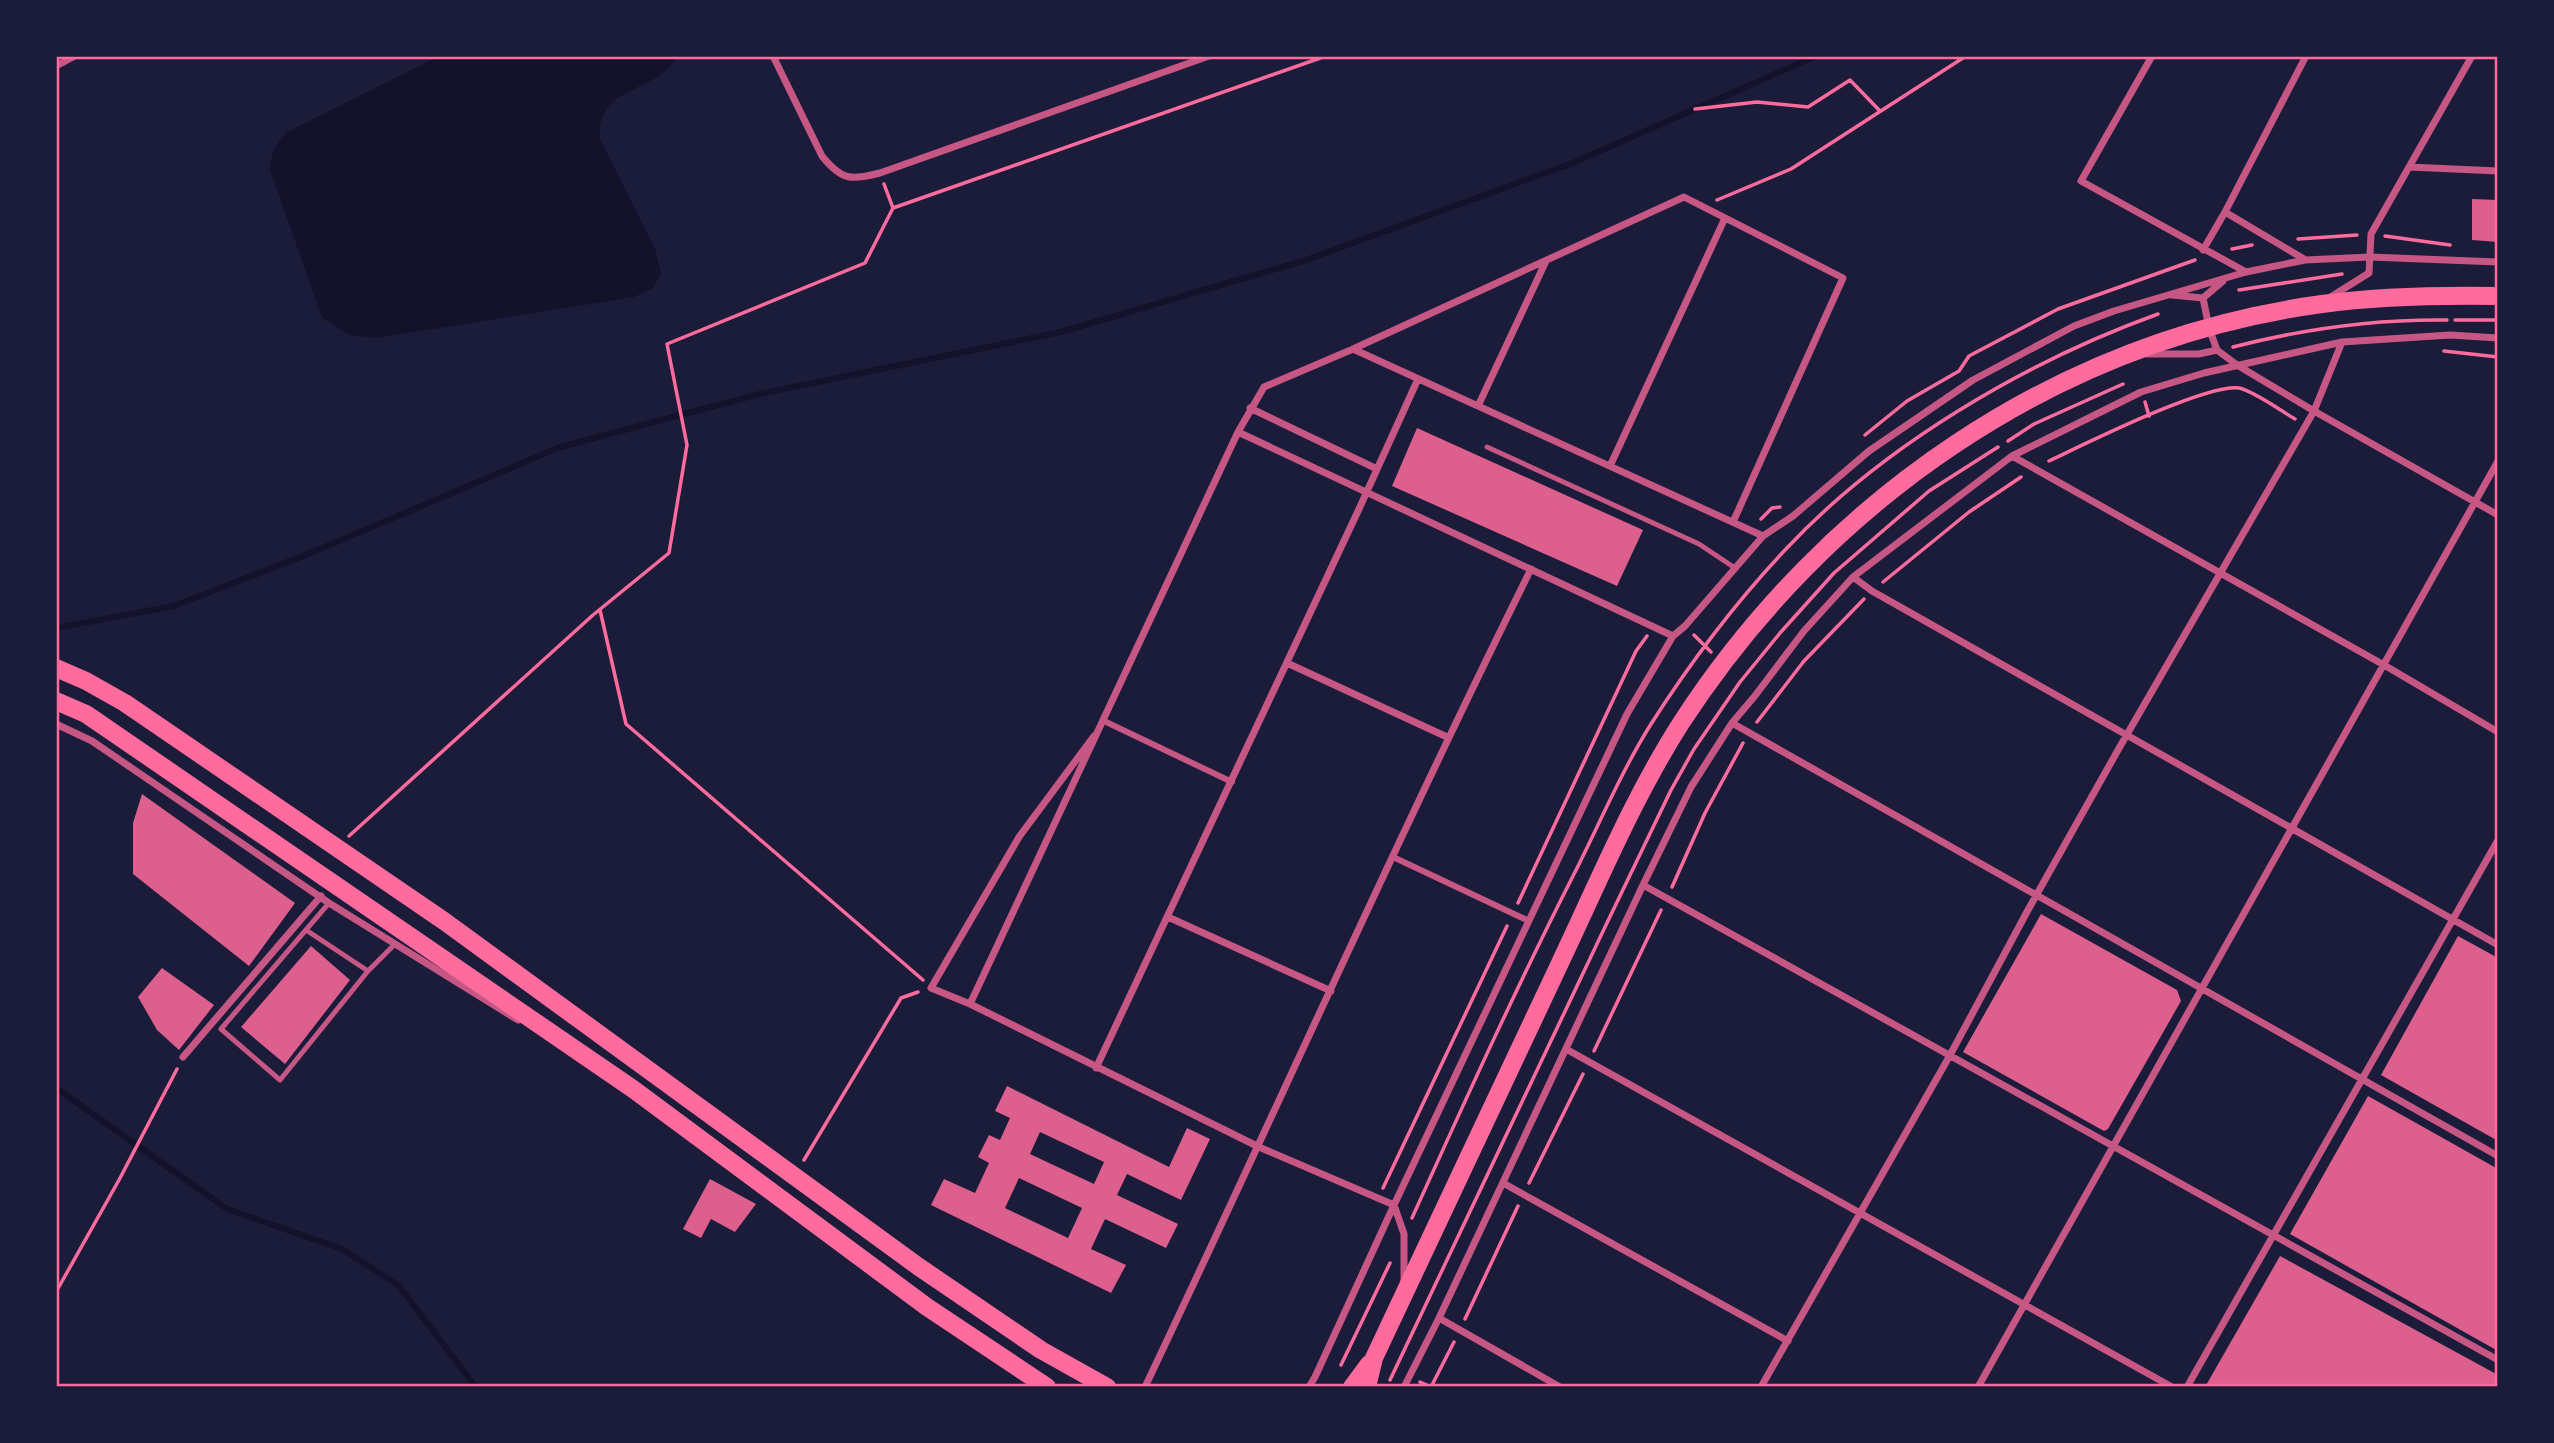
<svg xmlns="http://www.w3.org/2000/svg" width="2554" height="1443" viewBox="0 0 2554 1443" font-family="'IBM Plex Serif',serif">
<rect width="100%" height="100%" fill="#1b1b3a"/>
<path fill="#12122b" d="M439 56H677C657 95 595 84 600 139L655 249 661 274 653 288 634 297 376 338 349 335 322 317 270 170C271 153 275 144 287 132Z"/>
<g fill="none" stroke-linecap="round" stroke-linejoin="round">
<path stroke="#12122b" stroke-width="6" d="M56 628 174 606 313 552 560 447 764 393 1061 332 1306 260 1575 162 1816 56
M56 1088 227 1209 342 1249 398 1285 476 1387"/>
</g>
<path fill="#dd5f8e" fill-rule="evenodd" d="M2472 199 2498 200V242L2472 240Z
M1417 428 1643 530 1617 586 1392 486Z
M142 794 295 903 249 966 133 874V823Z
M2041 914 2177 990 2181 1001 2108 1129 2104 1131 1963 1052Z
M2458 936 2498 958V1141L2381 1075Z
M311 946 350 980 285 1064 241 1027Z
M162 968 214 1005 179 1050 157 1030 138 997Z
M1007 1086 1169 1167 1187 1128 1210 1139 1181 1200 1127 1174 1117 1195 1178 1224 1166 1248 1105 1219 1091 1249 1126 1265 1111 1293 931 1205 944 1179 975 1193 989 1163 978 1157 989 1135 1000 1140 1010 1118 995 1111ZM1040 1132 1104 1162 1094 1184 1030 1154ZM1019 1178 1082 1208 1068 1238 1005 1208Z
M2368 1096 2498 1169V1351L2290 1234Z
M710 1179 756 1204 735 1232 711 1219 701 1238 683 1229Z
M2280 1256 2498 1375V1387H2205Z"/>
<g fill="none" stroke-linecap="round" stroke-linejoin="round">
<path stroke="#ff6b9d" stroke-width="3.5" d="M1695 109 1757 102 1808 107 1850 80 1880 111
M884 184 893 208 1326 56
M1717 200 1791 169 1966 56
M2385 236 2450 245
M2298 239 2357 235
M2232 249 2252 245
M2239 290 2342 274
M2455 320H2498
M2233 347C2303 329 2374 319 2447 320
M2444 351 2498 357
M2145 402 2149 416
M1865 435 1907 401 1959 371 1969 356 2058 309 2195 260
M2008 441 2034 424 2123 384
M2049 461C2085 444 2205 384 2239 388 2254 391 2281 411 2295 419
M1761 519 1772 508 1780 507
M1883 582 1969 512 2021 477
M600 610 626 724 923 980
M1694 635 1711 652
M1757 722 1804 661 1864 599
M349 836 593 615 669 553 687 445 667 344 865 263 893 208
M1672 887 1705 813 1743 743
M1518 903 1636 651 1647 636
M1594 1051 1661 910
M804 1160 901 998 918 992
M1529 1183 1583 1074
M1383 1188 1507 926
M1412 1218C1464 1103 1516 988 1573 876 1598 827 1622 770 1651 724 1690 663 1735 603 1785 550 1882 446 2025 362 2158 314
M56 1292 119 1180 177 1069
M1465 1319 1518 1206
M1341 1365 1390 1263
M1390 1380 1605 927 1671 790 1694 749 1740 682 1780 633 1834 573 1929 491 1998 447
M1420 1382 1431 1387
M1431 1387 1454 1342"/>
<path stroke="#c65784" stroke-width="5" d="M1487 447 1699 544 1735 568
M329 903 221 1029 280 1080 368 971 394 945
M306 930 368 971"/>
<path stroke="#c65784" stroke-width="6" d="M1104 721 1232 782
M1393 857 1529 921"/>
<path stroke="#c65784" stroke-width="7" d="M773 56 822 156C842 181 851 180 880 173L1209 56
M2152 56 2081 181 2246 272
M56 66 75 56
M2409 167 2498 171
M2225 212 2304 259
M2203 250 2225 212 2306 56
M2223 281 2203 298 2209 328 2217 350 2237 365 2314 411 2498 515
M2172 295 2203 298
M2329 298 2369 273 2371 234 2472 56
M1353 349 1763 536
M2147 354H2199L2217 350
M1478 406 1546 261
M1250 408 1377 469
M1238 432 1673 636
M2012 456 2384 665 2498 732
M1610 466 1725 218
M1853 577 1872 591 2498 945
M1287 663 1447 737
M1732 723 2498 1156
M56 724 92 741 329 903 518 1020
M1094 736 1019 837 931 988 970 1004 1259 1147 1394 1205 1404 1234V1283
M1643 885 2498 1360
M1168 917 1331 991
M970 1004 1238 432 1264 387 1353 349 1684 197 1843 278 1733 522
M1566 1049 2172 1387
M183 1057 321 896
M1096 1068 1359 509 1418 379
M1503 1183 1788 1341
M1439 1318 1560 1387
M1145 1387C1274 1115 1397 839 1531 569
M1309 1387 1315 1377 1394 1205 1627 714 1673 636 1685 626 1763 536 1793 516 1869 451 1973 380 2074 326 2114 311 2246 272 2305 260 2370 257 2498 262
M1404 1387 1439 1318 1643 885 1691 787 1732 723 1754 697 1804 631 1853 577 2012 456 2141 392 2204 373 2342 342 2450 335 2498 338
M1761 1387 1949 1057 2028 910 2118 750 2314 411 2342 342
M1978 1387 2498 461
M2187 1387 2498 840"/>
<path stroke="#ff6b9d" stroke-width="18" d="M56 668 86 681 125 703 444 921 919 1267 1041 1350 1107 1387
M56 701 86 714 633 1089 927 1307 1047 1387
M1352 1387 1369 1364
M1367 1387 1374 1358C1436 1227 1498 1095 1560 963 1598 883 1633 798 1681 723 1825 501 2056 340 2322 304 2381 296 2439 295 2498 296"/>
</g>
<rect width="2554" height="1443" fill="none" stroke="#1b1b3a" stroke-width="116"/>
<rect x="58" y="58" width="2438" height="1327" fill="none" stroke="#ff6b9d" stroke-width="2.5"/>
</svg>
